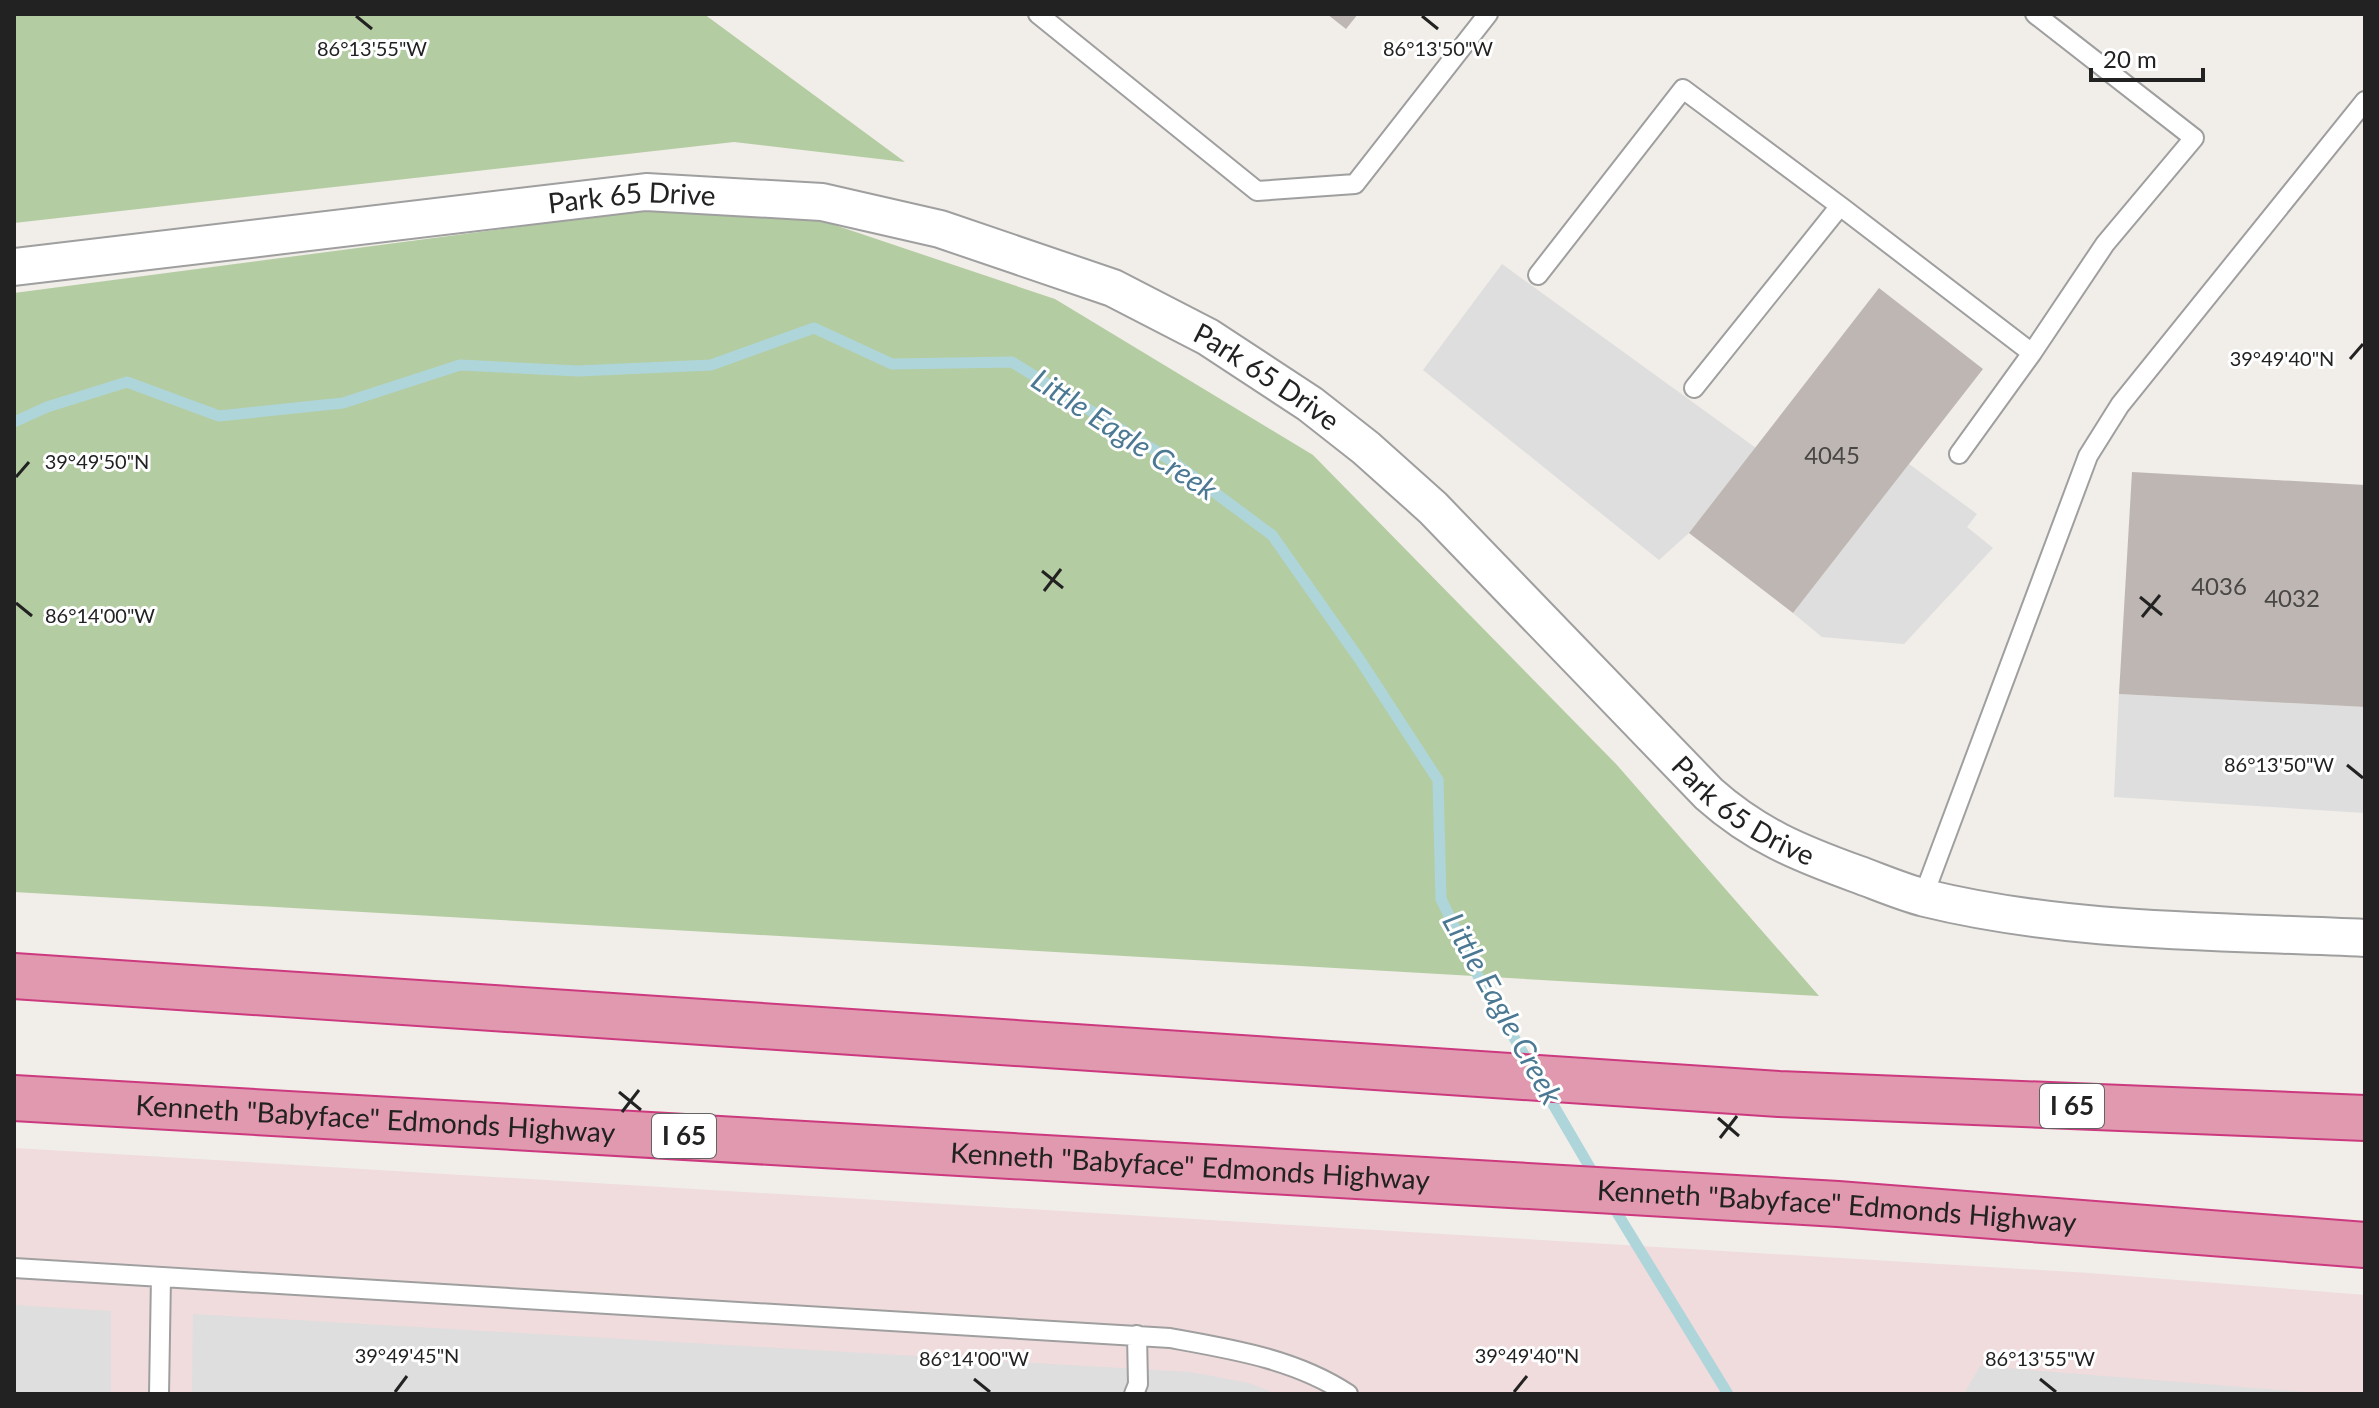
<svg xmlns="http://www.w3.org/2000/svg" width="2379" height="1408" viewBox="0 0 2379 1408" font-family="Lato,sans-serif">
<rect width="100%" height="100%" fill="#f1ede9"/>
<path fill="#f0dbdd" d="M14 1148 2089 1273 2365 1295V1394H14Z"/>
<path fill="#b4cca2" d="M14 14H704L905 162 734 142 14 223Z
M678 206 808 216 1055 299 1313 455 1617 765 1819 996 14 892V293Z"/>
<path fill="#dedede" d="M1502 264 1756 448 1689 533 1659 560 1423 370Z
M1909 464 1977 514 1967 527 1993 548 1904 644 1822 637 1793 613Z
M2119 694 2365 707V813L2114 797Z
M14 1305 111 1311V1394H14Z
M193 1314 1190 1372 1249 1383 1276 1394H192Z
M1980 1366 2330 1394H1964Z"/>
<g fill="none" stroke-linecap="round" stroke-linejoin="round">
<path stroke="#aed6da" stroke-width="11" d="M14 422 47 407 127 382 219 416 343 403 460 365 578 371 711 365 814 328 892 364 1012 362 1172 461 1272 535 1360 660 1438 780 1441 899 1481 982 1532 1068
M1544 1089 1596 1178
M1611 1203 1728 1394"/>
</g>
<path fill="#beb6b2" d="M1327 14H1358L1346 29Z
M1879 288 1983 369 1793 613 1689 533Z
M2132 472 2365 485V707L2119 694Z"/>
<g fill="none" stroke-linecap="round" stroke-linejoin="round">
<defs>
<path id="service" d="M1038 14 1257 191 1355 184 1488 14
M1538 275 1683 89 1840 206
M2032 353 2105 244 2194 138 2035 14
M1694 388 1840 206 2032 353 1959 454
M1923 897 2088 456 2120 405 2365 101
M14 1268 1170 1338C1231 1349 1295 1359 1348 1394
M159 1394 161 1277
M1134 1394 1138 1384 1137 1335"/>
<g id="minor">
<path id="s1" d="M14 267 646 192 822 202 940 229 1113 288 1208 337 1310 404 1366 448 1433 508 1709 794C1755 835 1799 853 1857 874 1879 882 1902 892 1925 898 2068 933 2219 931 2365 938"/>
</g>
<g id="motorway">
<path d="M14 976 1779 1094 2365 1118"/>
<path id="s2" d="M14 1098 1838 1204 2365 1245"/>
</g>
</defs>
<use href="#service" stroke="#9f9f9f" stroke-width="22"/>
<use href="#minor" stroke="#9f9f9f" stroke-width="40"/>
<use href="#motorway" stroke="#cc397e" stroke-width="48"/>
<use href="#service" stroke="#fff" stroke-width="18"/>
<use href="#minor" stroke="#fff" stroke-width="36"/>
<use href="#motorway" stroke="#e099af" stroke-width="44"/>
</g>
<path fill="none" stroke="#222" stroke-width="3" d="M356 16 372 29M1422 16 1438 29M2350 359 2363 344M16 477 29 462M1042 571 1063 588M1044 591 1061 569M2140 597 2162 615M16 603 32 616M2142 617 2160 595M2347 765 2363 778M619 1092 641 1110M622 1112 639 1090M1718 1118 1739 1136M1720 1138 1737 1116M974 1379 990 1392M2040 1379 2056 1392M395 1392 407 1376M1514 1392 1527 1376"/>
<g text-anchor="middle" stroke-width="6" stroke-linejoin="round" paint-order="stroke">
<g font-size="24" fill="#494746">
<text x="1832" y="464">4045</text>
<text x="2219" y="595">4036</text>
<text x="2292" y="607">4032</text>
</g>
<g fill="#fff" stroke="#646464" stroke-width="2">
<rect x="2040" y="1084" width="64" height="44" rx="6"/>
<rect x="652" y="1114" width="64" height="44" rx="6"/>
</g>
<g font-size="26" font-weight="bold" fill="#222">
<text x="2072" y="1115">I 65</text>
<text x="684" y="1145">I 65</text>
</g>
<g font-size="28" fill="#222" stroke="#fff">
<text dy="10" stroke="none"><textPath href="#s1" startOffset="622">Park 65 Drive</textPath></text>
<text dy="10" stroke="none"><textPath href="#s1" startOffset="1294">Park 65 Drive</textPath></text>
<text dy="10" stroke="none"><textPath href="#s1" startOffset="1942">Park 65 Drive</textPath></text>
<text dy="10" stroke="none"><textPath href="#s2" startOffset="362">Kenneth "Babyface" Edmonds Highway</textPath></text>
<text dy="10" stroke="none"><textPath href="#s2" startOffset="1178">Kenneth "Babyface" Edmonds Highway</textPath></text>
<text dy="10" stroke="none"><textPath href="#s2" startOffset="1826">Kenneth "Babyface" Edmonds Highway</textPath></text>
</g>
<g font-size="30" font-style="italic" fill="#4b7893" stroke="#fff">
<text transform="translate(1124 435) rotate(33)" y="10">Little Eagle Creek</text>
<text transform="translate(1502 1009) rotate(61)" y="10">Little Eagle Creek</text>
</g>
</g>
<g font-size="20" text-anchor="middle" fill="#222" stroke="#fff" stroke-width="6" stroke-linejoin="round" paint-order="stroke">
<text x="372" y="56">86°13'55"W</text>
<text x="1438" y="56">86°13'50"W</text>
<text x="2282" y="366">39°49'40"N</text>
<text x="97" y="469">39°49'50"N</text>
<text x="100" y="623">86°14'00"W</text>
<text x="2279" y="772">86°13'50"W</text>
<text x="407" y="1363">39°49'45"N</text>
<text x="1527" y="1363">39°49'40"N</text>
<text x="974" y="1366">86°14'00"W</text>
<text x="2040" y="1366">86°13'55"W</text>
</g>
<rect width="2379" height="1408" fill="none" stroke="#222222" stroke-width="32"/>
<path d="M2091 68v12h112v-12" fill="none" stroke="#222222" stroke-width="4"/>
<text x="2103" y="68" font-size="24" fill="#222222" stroke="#ffffff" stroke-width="6" paint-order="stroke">20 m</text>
</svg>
